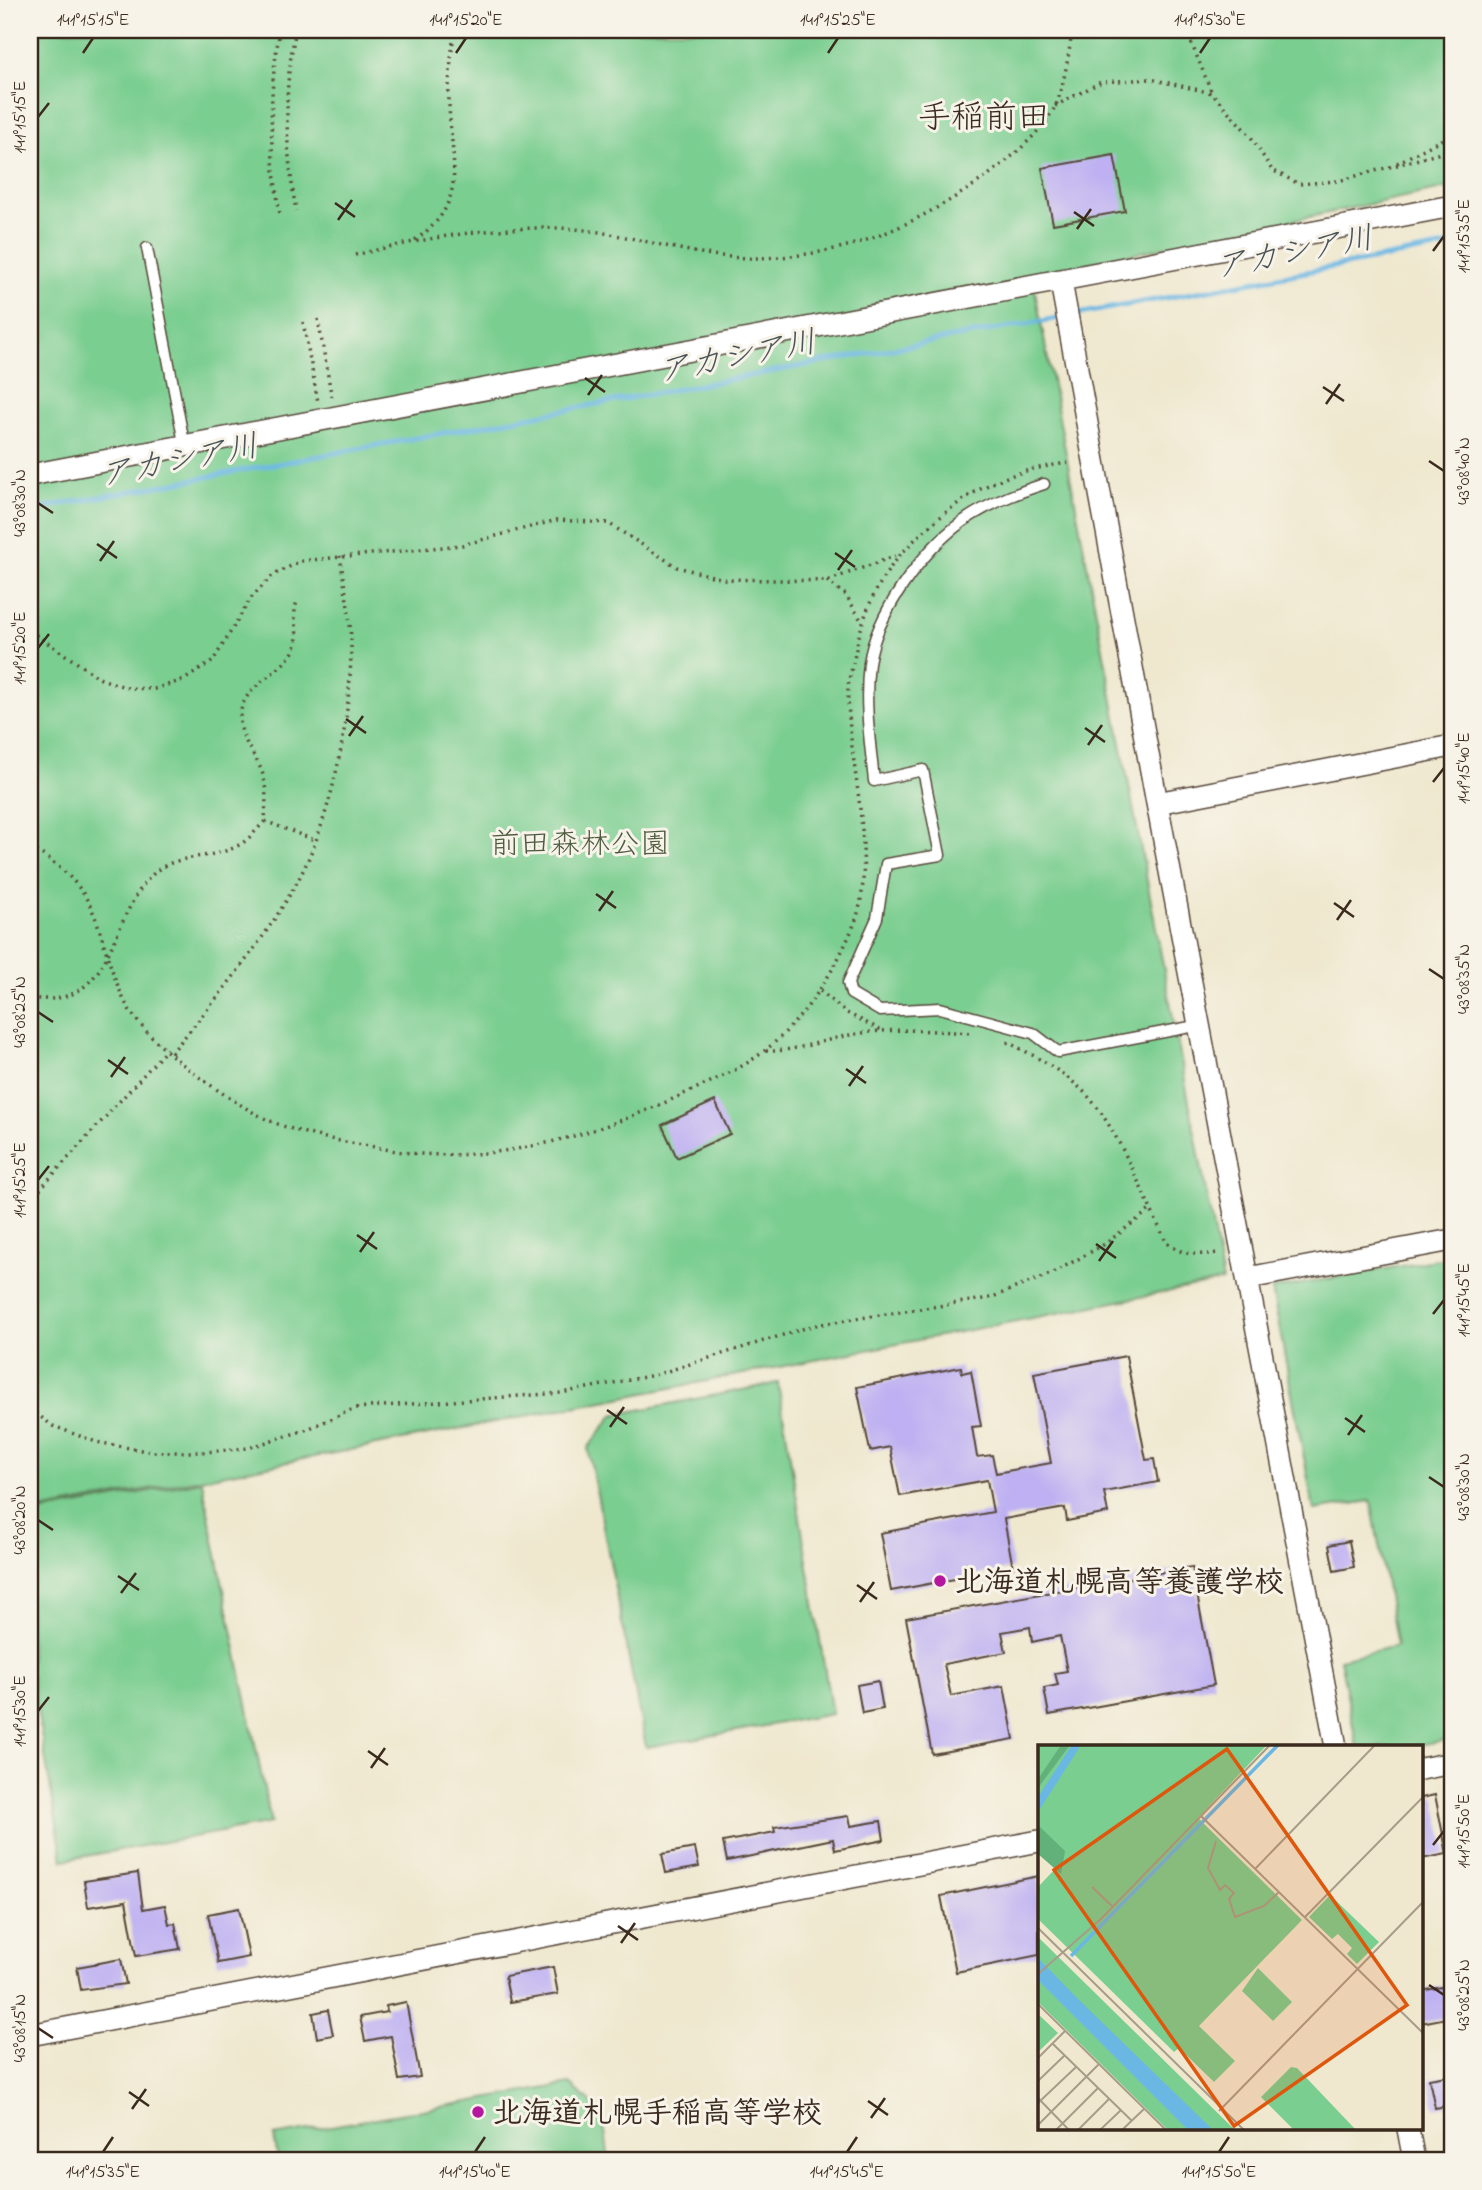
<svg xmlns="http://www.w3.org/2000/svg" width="1482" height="2190" viewBox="0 0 1482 2190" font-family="'Indie Flower','Klee One',sans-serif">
<rect width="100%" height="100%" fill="#f7f3e8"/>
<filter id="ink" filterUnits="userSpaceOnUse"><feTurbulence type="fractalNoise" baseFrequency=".0143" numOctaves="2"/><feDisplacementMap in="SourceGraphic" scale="14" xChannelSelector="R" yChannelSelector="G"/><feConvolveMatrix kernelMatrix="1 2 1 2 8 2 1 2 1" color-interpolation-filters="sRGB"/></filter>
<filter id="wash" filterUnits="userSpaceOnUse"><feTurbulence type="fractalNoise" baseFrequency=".00686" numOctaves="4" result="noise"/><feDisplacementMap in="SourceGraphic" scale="28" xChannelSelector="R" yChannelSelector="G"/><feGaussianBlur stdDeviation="1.57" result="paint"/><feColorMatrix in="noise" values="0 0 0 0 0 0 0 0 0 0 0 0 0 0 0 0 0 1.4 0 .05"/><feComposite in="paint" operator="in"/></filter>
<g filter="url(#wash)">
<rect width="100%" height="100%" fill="#efe8cf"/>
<path fill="#7ace90" stroke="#5a7c57" stroke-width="2" d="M30 30H1452V187L1032 275 1223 1281 30 1512Z
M1452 1257V1739L1408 1747H1357L1340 1659 1397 1646 1371 1501 1314 1510 1272 1289Z
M778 1383 832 1714 646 1747 588 1448 613 1415Z
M202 1481 271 1823 63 1860 30 1670V1514Z
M570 2084 602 2112 609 2160H278L274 2136Z"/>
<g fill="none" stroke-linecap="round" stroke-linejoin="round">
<path stroke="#6ab7e3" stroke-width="5" d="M1073 315 1452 245
M30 510 1064 317"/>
</g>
<g id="blocks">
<path fill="#beb0f2" d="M1114 155 1125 211 1053 224 1042 168Z
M715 1101 730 1134 677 1158 662 1125Z
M1126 1356 1146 1460 1154 1459 1158 1482 1104 1492 1108 1513 1067 1521 1065 1508 1004 1519 1013 1568 891 1591 880 1533 993 1512 987 1480 900 1496 890 1447 870 1451 857 1387 961 1367 962 1373 971 1371 981 1426 972 1427 977 1457 992 1455 996 1473 1051 1463 1034 1373Z
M1349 1541 1354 1567 1334 1571 1329 1545Z
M1192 1567 1214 1685 1049 1715 1044 1688 1058 1685 1055 1673 1067 1671 1060 1636 1032 1642 1030 1627 1002 1632 1006 1652 944 1664 951 1696 1004 1686 1014 1739 932 1754 906 1618Z
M878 1681 883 1709 862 1713 857 1685Z
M1435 1795 1447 1854 1421 1859V1798Z
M849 1816 851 1826 881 1821 884 1840 835 1850 833 1839 727 1861 723 1842 775 1832 774 1827Z
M695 1848 699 1867 666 1873 662 1854Z
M138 1873 143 1909 165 1905 169 1924 175 1923 180 1949 136 1956 126 1901 88 1907 84 1881Z
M1039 1876V1955L956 1972 941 1896Z
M239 1908 249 1957 218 1963 208 1914Z
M121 1959 126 1984 81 1990 77 1967Z
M553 1967 558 1994 510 2002 505 1976Z
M1452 1985V2017L1421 2023V1991Z
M406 2002 420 2077 399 2080 391 2036 365 2041 360 2017 387 2012 386 2006Z
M328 2010 333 2035 317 2038 313 2013Z
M1452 2075V2105L1435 2108 1429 2079Z"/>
</g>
</g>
<g filter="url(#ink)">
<use href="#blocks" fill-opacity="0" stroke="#564639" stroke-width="2"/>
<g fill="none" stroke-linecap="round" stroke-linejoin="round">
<defs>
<path id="lane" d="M147 248 185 448
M1044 484C1016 493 987 504 962 522 922 551 876 614 869 663 864 703 870 742 874 781L923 770 940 855 886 864 877 918 848 983 851 994 880 1011 940 1008 1033 1033 1058 1052 1201 1025"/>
<path id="street" d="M1061 282 1157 803 1336 1747
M30 475 1452 206
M1157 803 1452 746
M1248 1278 1452 1240
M1421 1769 1452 1763
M30 2035 1039 1841
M1408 2129 1414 2160"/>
</defs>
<use href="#lane" stroke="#564639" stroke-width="13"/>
<use href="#street" stroke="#564639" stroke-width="24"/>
<path stroke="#564639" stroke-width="3.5" stroke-dasharray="2 5" stroke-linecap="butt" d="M280 30C268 93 269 151 280 214
M296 30C282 90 286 150 296 211
M1186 30 1212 93
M1055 106 1101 82 1151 79 1212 93 1251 137 1272 170 1299 184 1338 181 1452 150
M1397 163 1452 134
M415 240C470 203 451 161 449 105 448 80 452 54 454 30
M355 255C421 239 485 227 553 228 620 228 685 258 752 258 783 258 817 254 847 246 910 230 1022 166 1055 107 1063 91 1070 49 1072 30
M318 319 332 399
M303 322 318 402
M827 581 846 595 861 620
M30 631 101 679 128 688 154 689 184 680 213 661 251 598 273 575 301 561 462 545 557 520 608 523 677 567 724 579 827 581 895 556
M265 821 314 840
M30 847C109 894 91 930 125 1002 145 1043 222 1096 262 1117 290 1131 326 1139 357 1144 378 1147 400 1153 422 1154 511 1160 595 1134 675 1098 705 1084 737 1072 763 1052 803 1021 834 973 853 927 864 902 864 873 863 846 861 794 848 742 848 691 848 680 852 669 854 659 864 605 882 569 923 532 972 488 1003 472 1068 463
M820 991 847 1013 883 1031
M30 998C115 1010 106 923 151 876 174 852 210 861 237 846 248 841 256 830 265 821 266 800 268 781 258 763 252 752 244 741 241 728 233 688 276 679 293 652 303 634 289 617 298 600
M1007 1042C1032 1054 1059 1069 1080 1088 1117 1122 1143 1197 1167 1243 1184 1256 1197 1255 1218 1253
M766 1051C798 1052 830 1037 862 1033 898 1028 936 1031 972 1033
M171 1053C215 1001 257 950 292 891 331 826 351 721 351 646 351 616 344 585 340 556
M30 1200 167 1049
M30 1409 53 1426 96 1442 152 1452H205L248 1448 305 1430 356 1408 561 1393 655 1375 815 1325 990 1298 1053 1273 1105 1244 1150 1210"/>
<use href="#lane" stroke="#fff" stroke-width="10"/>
<use href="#street" stroke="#fff" stroke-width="21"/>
</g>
</g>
<path fill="none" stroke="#3b2a1e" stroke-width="2.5" d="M83 53 93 38M456 53 466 38M828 53 838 38M1200 53 1210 38M38 117 49 103M335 203 355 217M1074 212 1094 226M338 220 352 200M1077 229 1091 209M1433 251 1444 236M585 378 605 392M1323 387 1344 401M588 395 602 375M1326 404 1340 384M1429 461 1444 471M38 503 53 513M97 544 117 558M835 553 855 567M100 561 114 541M838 570 852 550M38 648 49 634M346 719 366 733M1085 728 1105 742M349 736 363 716M1088 745 1102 725M1433 782 1444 768M596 894 616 908M1334 903 1354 917M599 911 613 891M1337 920 1351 900M1429 969 1444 979M38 1012 53 1022M108 1060 128 1074M846 1069 866 1083M111 1077 125 1057M849 1086 863 1066M38 1180 49 1166M357 1235 377 1249M1096 1244 1116 1258M360 1252 374 1232M1099 1261 1113 1241M1433 1314 1444 1300M607 1410 627 1424M1345 1418 1365 1432M610 1427 624 1407M1348 1435 1362 1415M1429 1477 1444 1487M38 1520 53 1530M118 1576 139 1590M857 1585 877 1599M121 1593 136 1573M860 1602 874 1582M38 1711 49 1697M368 1751 388 1765M371 1768 385 1748M1433 1845 1444 1831M618 1926 638 1940M621 1943 635 1923M1429 1985 1444 1995M38 2028 53 2038M129 2092 149 2106M868 2101 888 2115M132 2109 146 2089M871 2118 885 2098M103 2152 113 2137M475 2152 485 2137M847 2152 857 2137M1219 2152 1229 2137"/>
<g fill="#b5179e" stroke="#f7f3e8" stroke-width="2.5">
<circle cx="940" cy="1581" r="7"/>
<circle cx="478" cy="2112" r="7"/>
</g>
<g text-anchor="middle" stroke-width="6" stroke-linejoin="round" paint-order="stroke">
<g font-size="30" fill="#4e5b40" stroke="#f7f3e8">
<text x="580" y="853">前田森林公園</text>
</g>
<g font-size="30" font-weight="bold" fill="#3b2a1e" stroke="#f7f3e8" text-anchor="start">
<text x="954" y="1591">北海道札幌高等養護学校</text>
<text x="492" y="2122">北海道札幌手稲高等学校</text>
</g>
<g font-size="32" font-style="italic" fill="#495459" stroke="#f7f3e8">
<text transform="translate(1294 251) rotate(-11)" y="11">アカシア川</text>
<text transform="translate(737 355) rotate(-11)" y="11">アカシア川</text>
<text transform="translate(179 459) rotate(-11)" y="11">アカシア川</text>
</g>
<g font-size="33" fill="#3b2a1e" stroke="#f7f3e8">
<text x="984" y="127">手稲前田</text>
</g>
</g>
<g transform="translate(1038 1745)">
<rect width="385" height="385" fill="#efe8cf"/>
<path d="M0 0H229L160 73 264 175 161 281 197 316 176 337 141 303 136 307 0 174V142L18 123 0 105ZM292 150 341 197 319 219 309 209 314 203 300 189 294 194 271 172ZM0 192 197 385H130L0 257ZM220 223 254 257 235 276 204 246ZM0 269 20 288 0 307ZM253 322 259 323 318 385H256L223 352Z" fill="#7ace90"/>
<path d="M23 0H32L0 43V34ZM0 80 27 106 23 129 0 109Z" fill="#63b17a"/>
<path d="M34 0H43L0 67V52ZM0 213 40 254 175 385H150L0 235Z" fill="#6ab7e3"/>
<path fill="none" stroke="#6ab7e3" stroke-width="3.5" d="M33 211 240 0"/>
<path fill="none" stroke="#a79c88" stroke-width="2" d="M163 71 385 288M178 96 170 123 182 145 187 140 196 148 191 154 197 172 226 161 241 147M217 124 337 0M54 142 75 162M267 172 385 52M0 183 206 385M0 229 63 174 232 0M0 259 128 385M15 299 94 376M0 313 27 286M0 336 27 310M0 353 31 385M0 358 38 322M181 366 385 157M0 380 61 319M18 385 60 343M40 385 71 354M62 385 83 365M84 385 106 364"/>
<path fill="#df570d" fill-opacity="0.15" stroke="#df570d" stroke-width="3.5" d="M189 4 369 260 196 381 16 125Z"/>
<rect width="385" height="385" fill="none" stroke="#3b2a1e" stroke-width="3.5"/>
</g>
<rect width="1482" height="2190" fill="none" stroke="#f7f3e8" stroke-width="77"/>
<rect x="38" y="38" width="1406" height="2114" fill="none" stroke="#3b2a1e" stroke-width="2.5"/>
<g font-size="18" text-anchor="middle" fill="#3b2a1e">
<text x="93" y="25">141°15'15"E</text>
<text x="466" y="25">141°15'20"E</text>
<text x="838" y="25">141°15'25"E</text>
<text x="1210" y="25">141°15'30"E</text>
<text transform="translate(19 117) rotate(-90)" y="6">141°15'15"E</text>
<text transform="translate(1463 236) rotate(-90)" y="6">141°15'35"E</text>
<text transform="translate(1463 471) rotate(-90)" y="6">43°08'40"N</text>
<text transform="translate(19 503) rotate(-90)" y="6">43°08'30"N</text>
<text transform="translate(19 648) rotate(-90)" y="6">141°15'20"E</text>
<text transform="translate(1463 768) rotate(-90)" y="6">141°15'40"E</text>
<text transform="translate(1463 979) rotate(-90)" y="6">43°08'35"N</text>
<text transform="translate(19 1012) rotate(-90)" y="6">43°08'25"N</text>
<text transform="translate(19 1180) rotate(-90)" y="6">141°15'25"E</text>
<text transform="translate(1463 1300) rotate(-90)" y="6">141°15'45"E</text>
<text transform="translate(1463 1487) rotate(-90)" y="6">43°08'30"N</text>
<text transform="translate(19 1520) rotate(-90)" y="6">43°08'20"N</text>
<text transform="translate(19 1711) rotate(-90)" y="6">141°15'30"E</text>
<text transform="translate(1463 1831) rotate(-90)" y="6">141°15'50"E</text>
<text transform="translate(1463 1995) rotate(-90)" y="6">43°08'25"N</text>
<text transform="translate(19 2028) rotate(-90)" y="6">43°08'15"N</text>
<text x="103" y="2177">141°15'35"E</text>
<text x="475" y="2177">141°15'40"E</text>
<text x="847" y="2177">141°15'45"E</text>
<text x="1219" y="2177">141°15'50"E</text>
</g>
</svg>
